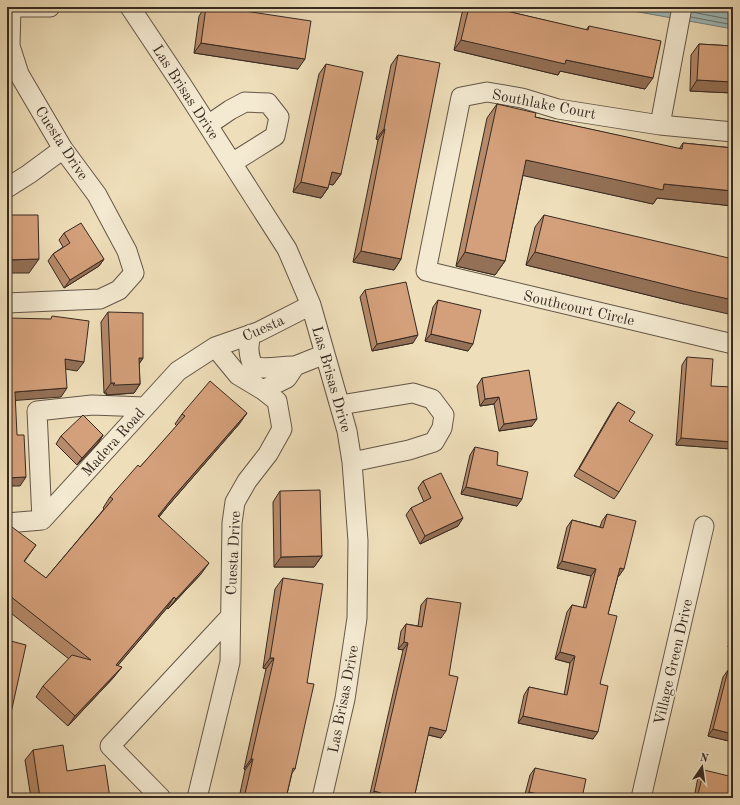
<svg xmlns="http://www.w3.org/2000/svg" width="740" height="805" viewBox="0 0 740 805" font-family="'Old Standard TT',serif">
<rect width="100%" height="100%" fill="#eedeb9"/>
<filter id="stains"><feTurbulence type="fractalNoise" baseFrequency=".005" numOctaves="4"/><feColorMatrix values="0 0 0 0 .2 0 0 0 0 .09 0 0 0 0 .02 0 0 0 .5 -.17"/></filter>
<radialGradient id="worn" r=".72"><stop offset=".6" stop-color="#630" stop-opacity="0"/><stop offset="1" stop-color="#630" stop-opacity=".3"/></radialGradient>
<path fill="#9ebab9" stroke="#74807c" d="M611 7H733V29Z"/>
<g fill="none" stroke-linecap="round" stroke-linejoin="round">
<path stroke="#6a726d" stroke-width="1" d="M692 12 733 20
M691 17 733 25"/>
<defs>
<path id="minor" d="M130 7 182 85 287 249 311 305 347 431 352 462 358 541 357 618 345 699 322 798
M208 125 230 110 245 102 268 103 279 117 275 136 232 163
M660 125 682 7
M733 132 660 125 558 109 522 98 487 92 461 97 426 271 733 344
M7 188 29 174 63 149
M7 303 100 299 119 290 134 273 127 251 97 195 63 149 19 74 10 46 11 7H50
M251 334C248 347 248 354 253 366 267 371 281 365 295 366
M263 390 287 378 295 366 325 354
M340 405 413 393 432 399 444 415 442 428 434 442 409 450 352 462
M42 520 37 411 92 405 145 407
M7 523 42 520 178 371 215 347 258 332 311 305
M161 798 110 746 230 617
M197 798 230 662 232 523 235 502 247 481 268 454 282 429 277 401 263 390 238 375 215 347
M641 798 704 526"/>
</defs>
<use href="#minor" stroke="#645647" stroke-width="21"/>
<use href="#minor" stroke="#f4ead2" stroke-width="19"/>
</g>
<path fill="#b68a6a" stroke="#362921" d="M205 7H218L298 69 194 53 199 16Z
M467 7H489L586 30 589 26 645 89 560 71 558 75 454 50 462 13Z
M699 44 733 46V93L690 91 691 55Z
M398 55 401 259 394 270 353 262 378 140 376 139 391 65Z
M326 64 341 174 333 185 329 184 328 188 321 198 293 192 319 74Z
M497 104 535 117 679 149 683 143 733 148V206L657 198 653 204 523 175 505 261 495 275 456 266 487 118Z
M544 215 684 304 526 265 535 227Z
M64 233 104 259 99 266 64 288 48 261 53 254 63 247 59 240Z
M365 290 413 343 372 351 360 297Z
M438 300 468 351 425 341 433 307Z
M108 312 143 358 139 364 140 384 134 393 110 395H106L107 393H104L101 322Z
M687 357 711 386 731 449 676 445 682 365Z
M482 378 532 426 499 431 494 404 480 406 477 386Z
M618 402 629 421 619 492 614 499 574 476 613 409Z
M182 414 240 423 167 507 159 517 201 574 168 609 167 608 117 666 114 677 68 726 36 697 43 686 69 659 7 610V534L36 545 24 562 46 578 104 509 103 508 110 497 140 467 177 426 175 424Z
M103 435 98 443 77 465 56 444 61 436Z
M475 447 517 506 461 494 470 455Z
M423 481 458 526 420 544 406 515 411 508 424 502 418 488Z
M280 491 322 556 314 567H274L273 502Z
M607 514 619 576H618L608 614 600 684 593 739 518 723 524 695 529 687 564 695 570 663 555 659 567 612 572 605 583 608 591 576 557 568 567 527 572 520 600 527 602 521Z
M283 578 307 683 295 769 292 773 286 798H239L245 770 244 769 266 669 263 668 275 589Z
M427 598 449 675 441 738 428 735 414 798H369L403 650 398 649 401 631 406 624 418 626 421 605Z
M733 627V648L728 647Z
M728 670 733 742 708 736 723 677Z
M33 750 67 771 110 798H31L25 760Z
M535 768 582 798H524L530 775Z
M704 770 733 798H694L698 777Z"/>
<path fill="#947056" stroke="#362921" d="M461 40 566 60 653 78 645 89 560 71 558 75 454 50Z
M201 43 305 59 298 69 194 53Z
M697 80 733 82V93L690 91Z
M384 129H385L378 140 376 139Z
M526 160 664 184 733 191V206L657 198 653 204 516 174Z
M332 172 341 174 333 185 324 183Z
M301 182 328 188 321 198 293 192Z
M361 251 401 259 394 270 353 262Z
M465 252 505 261 495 275 456 266Z
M535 252 733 300V315L684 304 526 265Z
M39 259 29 273H7V260Z
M104 259 99 266 64 288 70 280Z
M431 334 473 344 468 351 425 341Z
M418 335 413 343 372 351 377 344Z
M139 358H143L136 368Z
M65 359 84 362 77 371 59 368Z
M111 383 140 384 134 393 106 395 107 393H104Z
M67 388 61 397 8 401 15 392Z
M499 397 494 404 480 406 485 399Z
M247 413 240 423 167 507 151 527 158 516 174 496Z
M537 419 532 426 499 431 504 424Z
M103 435 98 443 77 465 82 458Z
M681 438 733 442V446L731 449 676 445Z
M26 477 20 486H7V478Z
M466 487 522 499 517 506 461 494Z
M463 518 458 526 420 544 425 536Z
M322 556 314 567H274L281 557Z
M562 561 596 569 591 576 557 568Z
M209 563 201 574 168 609 176 599Z
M620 568 624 569 619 576 615 575Z
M174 597 167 608 109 676 116 665Z
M733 640V648L728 647Z
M404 642 408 643 403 650 398 649Z
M560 652 575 656 570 663 555 659Z
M270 658H274L266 669 263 668Z
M122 667 114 677 68 726 75 716Z
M523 716 598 732 593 739 518 723Z
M430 727 446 731 441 738 425 734Z
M713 729 733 734V742L708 736Z
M251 759H253L245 770 244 769Z
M374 791 381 793 378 798H369Z
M529 792 551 797V798H525Z"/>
<path fill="#d4a07b" stroke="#362921" d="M206 7H218L311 21 305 59 201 43Z
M469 7H489L588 30 589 26 661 41 653 78 566 60 565 64 461 40Z
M699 44 733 46V82L697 80Z
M398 55 440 63 401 259 361 251 385 129H384Z
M326 64 363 72 341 174 332 172 328 188 301 182Z
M497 104 536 113 535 117 682 149 683 143 733 148V191L664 184 663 190 526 160 505 261 465 252Z
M7 215H38L39 259 7 260Z
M544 215 733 259V300L692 291 535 252Z
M81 223 104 259 70 280 53 254 70 243 64 233Z
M406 282 418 335 377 344 365 290Z
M438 300 481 310 473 344 431 334Z
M108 312 143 313V358H139L140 384 117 385H113L115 383H111Z
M52 316 89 321 84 362 65 359 67 388 15 392 17 435H24L26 477 7 478V318L51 319Z
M687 357 713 359 711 386 733 387V442L681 438Z
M529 370 537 419 504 424 499 397 485 399 482 378Z
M210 381 247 413 174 496 158 516 209 563 176 599 174 597 116 665 122 667 75 716 43 686 72 655 91 660 10 596 7 600V534L12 527 36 545 24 561 46 578 113 499 110 497 138 465 140 467 185 416 182 414Z
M618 402 635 412 629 421 653 435 619 492 579 469Z
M83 415 103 435 82 458 61 436Z
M475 447 498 452 497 465 528 472 522 499 466 487Z
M441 473 463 518 425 536 411 508 431 498 423 481Z
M320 490 322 556 281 557 280 491Z
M607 514 636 521 624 569 620 568 608 614 617 616 600 684 608 686 598 732 523 716 529 687 567 695 575 656 560 652 572 605 586 608 596 569 562 561 572 520 603 528Z
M283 578 323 584 307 683 314 684 295 769 293 768 286 798H244L253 759H251L274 658H270Z
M427 598 461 603 449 675 458 677 446 731 430 727 414 798H380L381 793 374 791 408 643 404 642 406 624 422 627Z
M7 640 26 645 7 731Z
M728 670 733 672V734L713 729Z
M63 745 67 771 105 765 110 798H40L33 750Z
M535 768 586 779 582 798H551V797L529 792Z
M704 770 733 777V798H697Z"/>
<g text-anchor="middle" stroke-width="3" stroke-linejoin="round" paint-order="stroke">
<g font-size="15" fill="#362921" stroke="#f4ead2">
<text transform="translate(186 92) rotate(57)" y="5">Las Brisas Drive</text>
<text transform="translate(544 104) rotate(11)" y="5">Southlake Court</text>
<text transform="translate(62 143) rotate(57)" y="5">Cuesta Drive</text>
<text transform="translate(579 308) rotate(13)" y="5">Southcourt Circle</text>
<text transform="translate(263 328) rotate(-24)" y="5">Cuesta</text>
<text transform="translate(332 379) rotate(74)" y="5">Las Brisas Drive</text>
<text transform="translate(113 442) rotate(-48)" y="5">Madera Road</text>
<text transform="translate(233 553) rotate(-87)" y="5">Cuesta Drive</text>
<text transform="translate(673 662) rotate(-77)" y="5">Village Green Drive</text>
<text transform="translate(343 699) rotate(-79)" y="5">Las Brisas Drive</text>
</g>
</g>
<rect width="740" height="805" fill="none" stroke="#eedeb9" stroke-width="24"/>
<rect x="8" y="8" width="724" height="789" fill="none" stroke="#362921" stroke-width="2"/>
<rect x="12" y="12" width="716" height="781" fill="none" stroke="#362921"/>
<g transform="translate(702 767) rotate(13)" stroke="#f4ead2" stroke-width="3" paint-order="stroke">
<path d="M0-3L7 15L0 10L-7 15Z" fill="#362921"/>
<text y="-6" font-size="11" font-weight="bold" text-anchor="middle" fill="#362921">N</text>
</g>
<rect width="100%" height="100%" filter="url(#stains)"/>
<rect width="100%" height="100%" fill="url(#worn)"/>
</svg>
